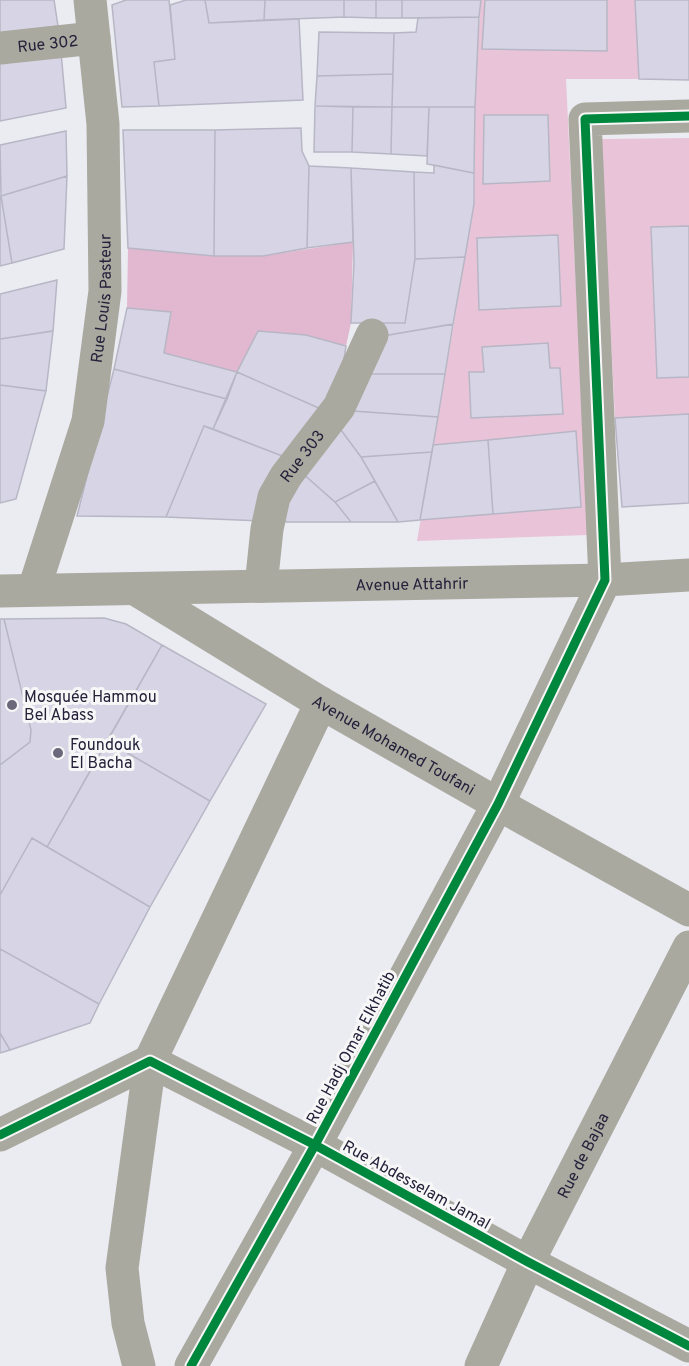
<svg xmlns="http://www.w3.org/2000/svg" width="689" height="1366" viewBox="0 0 689 1366" font-family="Overpass,sans-serif">
<rect width="100%" height="100%" fill="#ebebf2"/>
<path fill="#e9c4d9" d="M481 0H635L639 79H566L588 535 417 541 474 204 475 85Z
M689 138V503L622 507 615 418 601 139Z"/>
<path fill="#e2b8d0" d="M353 242 351 323 346 346 306 335 258 331 237 372 164 353 170 312 127 308 128 248 214 256H263Z"/>
<path fill="#d7d5e5" stroke="#b7b6c5" stroke-width="1.5" d="M0 0H54L58 26 0 33Z
M126 0H169L175 59 154 62 159 106 122 107 112 5Z
M186 0H205L209 23 299 19 303 100 159 106 154 62 175 59 170 5Z
M205 0H265L264 20 209 23Z
M265 0H344V17L264 20Z
M344 0H376V18L344 17Z
M376 0H402V18H376Z
M402 0H481L479 17 402 18Z
M485 0H607V51L482 49Z
M635 0H689V80L639 79Z
M479 17 475 107H392L394 33 416 32 418 18Z
M319 32 394 33 393 74 317 76Z
M61 52 66 108 0 121V57Z
M393 74 392 107 315 106 317 76Z
M315 106 353 107 352 152H314Z
M353 107H392L391 154 352 152Z
M392 107H429L427 156 391 154Z
M429 107H475L474 173 427 164Z
M484 115H548L550 181 483 184Z
M301 128 302 151 309 166 307 248 263 256H214L215 130Z
M123 130H215L214 256 128 248Z
M66 131 67 176 1 196 0 145Z
M434 165 474 173V204L465 257 415 259 414 172 434 173Z
M309 166 351 168 353 242 307 248Z
M351 168 414 172 415 259 405 323H351L354 263Z
M67 176 64 249 12 263 1 196Z
M1 196 12 263 0 266V197Z
M689 226V377L657 378 651 227Z
M558 235 561 306 479 310 477 238Z
M465 257 453 324 377 337 379 323H405L415 259Z
M57 280 53 331 0 339V294Z
M127 308 171 312 164 353 237 372 227 399 114 369Z
M453 324 445 374H365L377 337Z
M53 331 46 391 0 385V339Z
M258 331 306 335 346 346 342 371 321 409 237 372Z
M548 343 550 368H560L563 414 471 418 469 372H484L482 347Z
M114 369 227 399 213 429 204 426 166 517 77 516Z
M237 372 321 409 285 457 213 429Z
M365 374H445L438 417 353 411Z
M0 385 46 391 16 499 0 503Z
M353 411 438 417 432 452 361 457 341 430Z
M689 414V503L622 507 615 418Z
M204 426 285 457 260 521 166 517Z
M341 430 361 457 375 481 335 502 301 472Z
M576 431 581 507 493 514 488 440Z
M488 440 493 514 420 520 433 445Z
M432 452 420 520 398 522 361 457Z
M301 472 335 502 351 522H286L280 506Z
M375 481 398 522H351L335 502Z
M104 618 126 624 162 645 47 847 32 838 0 895V765L30 742 31 730 4 619Z
M0 619H4L31 730 30 742 0 765Z
M162 645 266 704 210 801 107 741Z
M107 741 210 801 150 907 47 847Z
M32 838 150 907 99 1004 0 949V895Z
M0 949 99 1004 90 1023 10 1050 0 1033Z
M0 1033 10 1050 0 1053Z"/>
<g fill="none" stroke-linecap="round" stroke-linejoin="round">
<g stroke="#a9a9a0" stroke-width="33">
<path id="s1" d="M0 48 94 38"/>
<path id="s2" d="M261 586 267 529 274 497 286 476 339 407 372 335"/>
<path id="s3" d="M34 589 88 421 105 291 103 124 90 0"/>
<path id="s4" d="M135 589 321 703 498 804 689 910"/>
<path id="s5" d="M0 591 605 580 689 575"/>
<path d="M0 1135 150 1061 315 1145 528 1262 689 1346"/>
<path d="M139 1366 128 1323 122 1268 150 1061 321 703"/>
<path d="M191 1366 315 1145 498 804 605 580 585 119 689 116"/>
<path id="s6" d="M481 1366 528 1262 689 947"/>
</g>
<defs>
<path id="cycleway" d="M0 1135 150 1061 315 1145 528 1262 689 1346
M191 1366 315 1145 498 804 605 580 585 119 689 116"/>
</defs>
<use href="#cycleway" stroke="#f7f7f7" stroke-width="13"/>
<use href="#cycleway" stroke="#00873e" stroke-width="9"/>
</g>
<g fill="#6a687a" stroke="#f7f7f7" stroke-width="2">
<circle cx="12" cy="705" r="6"/>
<circle cx="58" cy="753" r="6"/>
</g>
<g text-anchor="middle" stroke-width="6" stroke-linejoin="round" paint-order="stroke">
<g font-size="16" fill="#24213a" stroke="#f7f7f7">
<text dy="6" stroke="none"><textPath href="#s1" startOffset="48">Rue 302</textPath></text>
<text dy="6" stroke="none"><textPath href="#s3" startOffset="300">Rue Louis Pasteur</textPath></text>
<text dy="6" stroke="none"><textPath href="#s2" startOffset="140">Rue 303</textPath></text>
<text dy="6" stroke="none"><textPath href="#s5" startOffset="412">Avenue Attahrir</textPath></text>
<text dy="6" stroke="none"><textPath href="#s4" startOffset="302">Avenue Mohamed Toufani</textPath></text>
<text transform="translate(350 1047) rotate(-62)" y="6">Rue Hadj Omar Elkhatib</text>
<text dy="6" stroke="none"><textPath href="#s6" startOffset="234">Rue de Bajaa</textPath></text>
<text transform="translate(417 1184) rotate(29)" y="6">Rue Abdesselam Jamal</text>
</g>
<g font-size="16" fill="#24213a" stroke="#f7f7f7" text-anchor="start">
<text x="24" y="702">Mosquée Hammou<tspan x="24" dy="18">Bel Abass</tspan></text>
<text x="70" y="750">Foundouk<tspan x="70" dy="18">El Bacha</tspan></text>
</g>
</g>
</svg>
